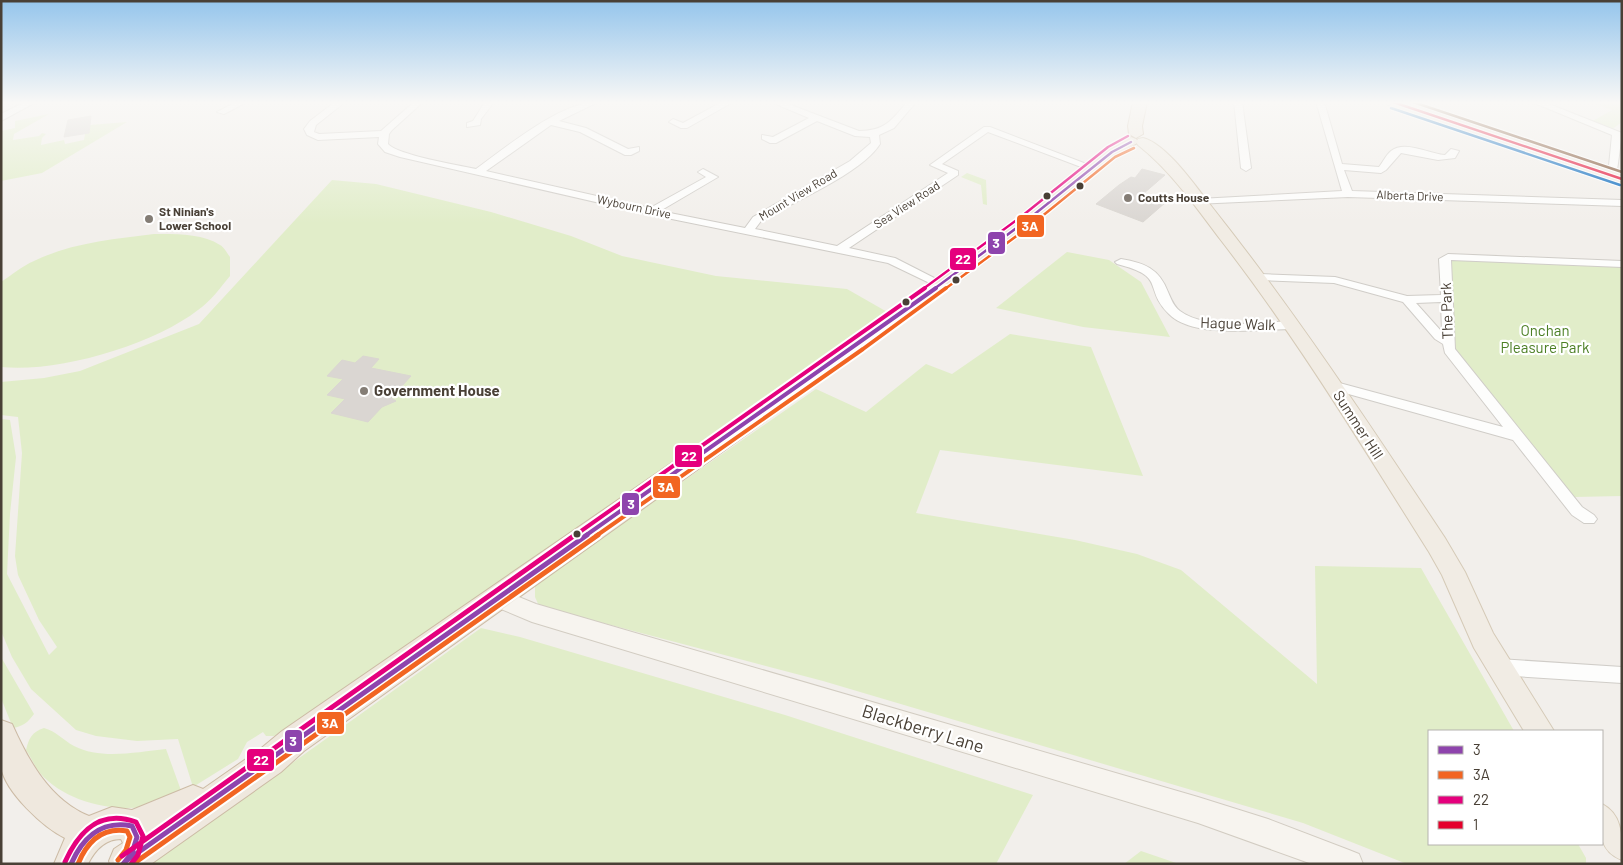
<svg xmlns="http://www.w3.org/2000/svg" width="1623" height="865" viewBox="0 0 1623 865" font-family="Barlow,sans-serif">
<rect width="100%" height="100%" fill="#f2efeb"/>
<path fill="#e1edc9" d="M1591 102H1622V122L1611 130 1591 122 1612 110Z
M49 114 14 134 13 140 39 136 42 133 46 134 42 138 41 145 64 140 65 144 84 140 85 134 89 133 90 125 127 122 42 173 1 181V131L15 128V121Z
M967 173 986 180 987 205 983 204 981 185 961 177Z
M332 180 376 184 491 212 571 236 622 256 716 276 847 289 889 313 331 700 274 736H266L263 732 247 742 238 759 193 787 178 739 137 741 96 736 76 730 31 689 12 657 1 631V419L10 420 16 457 10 514 7 574 49 655 57 647 39 620 18 575 15 556 22 453 18 417 1 415V382L44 378 80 371 199 324Z
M154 234C174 234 202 233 220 245 224 247 227 253 230 257V276C220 288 211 301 198 310 153 345 58 373 1 367V282C12 275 22 266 34 261 71 243 113 239 154 234Z
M1067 252 1109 260 1141 282 1170 337 1083 327 996 308Z
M1451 260 1613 264 1622 267V496L1574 497 1451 344Z
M1010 334 1091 347 1143 476 940 450 916 513 1075 540 1137 554 1181 570 1317 684 1315 566 1421 568 1514 731H1429V844H1578L1586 858V864H1407L1303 823 823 681 539 606 535 597V584L816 389 866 412 926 364 952 374Z
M481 628 520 637 785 715 1033 795 996 864H151Z
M1 657 34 714C28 722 24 726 13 728L1 698Z
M44 728C56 731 63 740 74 746 101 760 136 752 166 749L183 796C170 799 156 805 143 807 109 812 63 800 40 773 35 767 31 757 26 750 29 738 32 732 44 728Z
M1141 851 1179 864H1124Z"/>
<path fill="#dad6d2" stroke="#dad6d1" d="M91 116 89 133 64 137 68 120Z
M1142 169 1165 175 1143 194 1166 202 1143 222 1096 204 1119 185 1131 177 1135 178Z
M363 356 379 359 371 368 411 376 391 398 396 401 382 407 368 422 331 413 345 399 327 395 343 379 327 376 342 360 355 363Z"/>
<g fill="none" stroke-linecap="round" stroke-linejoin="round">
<defs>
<path id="minor" d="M25 102H36L1 121V114Z
M236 102H247L224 114 217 112Z
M335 102H345L316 125 314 132 319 134 381 131 414 102H423L392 130 389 134 388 144C397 155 458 165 476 169 508 146 560 102 598 102L559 121 586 128 628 149 639 147V151L631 155H625L580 132 551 125 486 171 650 208 706 177 698 172 703 169 718 177 660 211 745 228 753 217 850 161 871 143 870 137 855 136 817 121 776 143H770L762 139V135L773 137 809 118 771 102H783L859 131C885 131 892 120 907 102H916L894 128 879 135 880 144C861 174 792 202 761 221L755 229 837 246 948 173 930 165 984 127H990L1097 168 1089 170 988 132 942 164 958 171V175L849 248 895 258 944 283 946 285 940 288 888 263 652 215 400 157 385 152 378 144 379 137 318 140 307 135 304 129 310 121Z
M485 102H494L481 119 480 125 467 127V123L473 121Z
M722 102H733L687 128H681L669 122 673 119 683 123Z
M1234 102H1242L1251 168 1246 171 1241 168Z
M1321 102 1325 105 1342 164 1379 167C1383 162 1386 155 1391 151 1405 140 1429 154 1445 155L1451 149 1459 151 1455 158 1438 160 1401 153 1386 170 1381 173 1344 170 1352 191 1622 200V206L1348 197 1195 204 1194 202 1199 199 1342 191 1317 105Z
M1532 102H1544L1622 133 1616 178 1608 176 1612 135Z
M1448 254 1622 261V267L1451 260 1455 349 1582 507 1594 515 1597 519 1594 523H1584L1572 515 1513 440 1327 388 1325 385 1327 382 1332 381 1503 427 1445 353 1443 344 1435 339 1403 302 1334 283 1260 280 1254 277 1260 274 1335 277 1407 296 1441 295 1439 259ZM1441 302 1442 332 1416 303Z
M1121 259C1144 263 1159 268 1168 292 1171 299 1174 307 1180 311 1207 331 1262 322 1294 321L1300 325 1294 329C1262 329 1193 339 1169 314 1142 287 1168 277 1117 264L1115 262Z
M1499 659 1622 667V683L1499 675 1493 672 1490 667 1493 662Z"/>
<path id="secondary" d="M497 588 536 604 1198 797 1268 819 1349 850 1359 854 1363 864H1312L1198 823 532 622 489 604 486 597 489 590Z"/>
<path id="primary" d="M1386 102H1406L1622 174V184L1388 105Z
M1143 138C1167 144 1196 187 1212 207 1296 313 1370 425 1445 538L1465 572 1493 633 1554 731H1524L1474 648 1442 575 1429 552C1362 446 1297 338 1220 239 1195 206 1171 171 1138 145L1136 142 1138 139Z
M1602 804C1623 815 1622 836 1622 860 1596 850 1601 828 1602 804Z"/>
<path id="trunk" d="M1133 102H1147L1142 126 1143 134 1136 138 1129 134 1128 126Z
M1131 137 1136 139 1139 142 1117 155 1032 225 866 349 304 751 281 772 151 864H110L109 861 114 849 123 843 121 839C105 839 95 850 88 864H54L65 838C44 828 5 792 1 767 0 752 1 735 1 720L12 724C28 760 50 800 89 816L112 807 132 810 193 785 203 789 259 750 282 731 852 339 1020 217 1107 149Z"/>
</defs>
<use href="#minor" stroke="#d0cdc8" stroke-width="2"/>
<use href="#secondary" stroke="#d2ccc2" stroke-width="2"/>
<use href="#primary" stroke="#d5cab7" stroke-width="2"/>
<use href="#trunk" stroke="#ccbba5" stroke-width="2"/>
<use href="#minor" fill="#fdfdfc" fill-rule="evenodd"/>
<use href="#secondary" fill="#f7f4ef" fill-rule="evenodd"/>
<use href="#primary" fill="#f1ece4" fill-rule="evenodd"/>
<use href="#trunk" fill="#efe8de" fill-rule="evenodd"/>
<defs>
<path id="bus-1-far2" d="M934 289 1026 221 1112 152 1131 142"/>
<path id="bus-1-far1" d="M585 536 936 288"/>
<path id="bus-1" d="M126 861 587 535
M71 864C83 837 101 820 132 826L137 837 132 853 123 864"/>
<path id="bus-2-far2" d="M945 289 1030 226 1115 157 1134 148"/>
<path id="bus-2-far1" d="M596 536 863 349 946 288"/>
<path id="bus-2" d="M78 864C87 842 102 827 127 831L130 837 126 850 118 860
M133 864 598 535"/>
<path id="bus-3-far2" d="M923 289 1022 216 1108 147 1128 136"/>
<path id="bus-3-far1" d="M574 536 925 288"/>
<path id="bus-3" d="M122 856 575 535
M65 862C79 831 100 809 136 822L143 836 138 855 131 864"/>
<path id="bus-4" d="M1393 102 1622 179"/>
<path id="bus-5" d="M1391 108 1620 185"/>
<path id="bus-6" d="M1413 102 1622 172"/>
</defs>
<use href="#bus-1-far2" stroke="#fff" stroke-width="5"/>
<use href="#bus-1-far1" stroke="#fff" stroke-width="8"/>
<use href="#bus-1" stroke="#fff" stroke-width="9"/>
<use href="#bus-2-far2" stroke="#fff" stroke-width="5"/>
<use href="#bus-2-far1" stroke="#fff" stroke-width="8"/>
<use href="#bus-2" stroke="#fff" stroke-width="9"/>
<use href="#bus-3-far2" stroke="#fff" stroke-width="5"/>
<use href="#bus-3-far1" stroke="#fff" stroke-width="8"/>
<use href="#bus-3" stroke="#fff" stroke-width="9"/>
<use href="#bus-4" stroke="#fff" stroke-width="5"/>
<use href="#bus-5" stroke="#fff" stroke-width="5"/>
<use href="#bus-6" stroke="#fff" stroke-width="5"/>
<use href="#bus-1-far2" stroke="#8e44ad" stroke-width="2.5"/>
<use href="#bus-1-far1" stroke="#8e44ad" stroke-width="4"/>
<use href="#bus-1" stroke="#8e44ad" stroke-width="5"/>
<use href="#bus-2-far2" stroke="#f26522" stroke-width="2.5"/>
<use href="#bus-2-far1" stroke="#f26522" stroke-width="4"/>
<use href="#bus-2" stroke="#f26522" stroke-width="5"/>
<use href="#bus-3-far2" stroke="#e5007d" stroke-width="2.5"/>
<use href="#bus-3-far1" stroke="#e5007d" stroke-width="4"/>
<use href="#bus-3" stroke="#e5007d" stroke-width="5"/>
<use href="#bus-4" stroke="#e4002b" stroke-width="2.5"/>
<use href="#bus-5" stroke="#0065bd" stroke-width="2.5"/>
<use href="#bus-6" stroke="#7a4b2a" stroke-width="2.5"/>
</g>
<linearGradient id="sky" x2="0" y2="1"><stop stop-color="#95c5ec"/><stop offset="0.46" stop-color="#f9f8f6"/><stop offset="1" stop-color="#f9f8f6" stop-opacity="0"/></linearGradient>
<rect width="1623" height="223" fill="url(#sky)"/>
<g fill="#494036" stroke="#fff" stroke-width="2">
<circle cx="1080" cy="186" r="4.5"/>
<circle cx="1047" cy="196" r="4.5"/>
<circle cx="956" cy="280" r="4.5"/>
<circle cx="906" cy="302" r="4.5"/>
<circle cx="577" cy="534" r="4.5"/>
</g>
<g fill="#847d75" stroke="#fff" stroke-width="2">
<circle cx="1128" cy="198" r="5"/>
<circle cx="149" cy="219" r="5"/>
<circle cx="364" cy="391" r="5"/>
</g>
<g text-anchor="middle" stroke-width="4.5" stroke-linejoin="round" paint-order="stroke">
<g font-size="12" fill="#494036" stroke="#fff">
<text transform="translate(798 195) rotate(-31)" y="4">Mount View Road</text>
<text transform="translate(1410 196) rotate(2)" y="4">Alberta Drive</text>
<text transform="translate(907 205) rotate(-33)" y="4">Sea View Road</text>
<text transform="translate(634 207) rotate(12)" y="4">Wybourn Drive</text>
</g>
<g font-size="12" font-weight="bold" fill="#494036" stroke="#fff" text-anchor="start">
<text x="1138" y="202">Coutts House</text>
<text x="159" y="216">St Ninian's<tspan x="159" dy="14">Lower School</tspan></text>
</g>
<g font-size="15" fill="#494036" stroke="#fff">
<text transform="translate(1447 311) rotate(-92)" y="5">The Park</text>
<text transform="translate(1238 324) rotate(2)" y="5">Hague Walk</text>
<text transform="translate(1358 425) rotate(57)" y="5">Summer Hill</text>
</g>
<g font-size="15" fill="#4c7f25" stroke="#fff">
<text x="1545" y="336">Onchan<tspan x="1545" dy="17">Pleasure Park</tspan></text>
</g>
<g font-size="15" font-weight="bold" fill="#494036" stroke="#fff" text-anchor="start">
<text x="374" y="396">Government House</text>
</g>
<g font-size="18" fill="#494036" stroke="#fff">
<text transform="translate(923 729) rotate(17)" y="6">Blackberry Lane</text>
</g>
</g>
<g stroke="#fff" stroke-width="2">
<rect x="1016" y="214" width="29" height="24" rx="5" fill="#f26522"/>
<rect x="987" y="231" width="19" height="24" rx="5" fill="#8e44ad"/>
<rect x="949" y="247" width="28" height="24" rx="5" fill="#e5007d"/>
<rect x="674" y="444" width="29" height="24" rx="5" fill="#e5007d"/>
<rect x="652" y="475" width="29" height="24" rx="5" fill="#f26522"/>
<rect x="621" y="492" width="19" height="24" rx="5" fill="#8e44ad"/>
<rect x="316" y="711" width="29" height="24" rx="5" fill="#f26522"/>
<rect x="284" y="729" width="19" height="24" rx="5" fill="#8e44ad"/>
<rect x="246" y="748" width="29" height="24" rx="5" fill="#e5007d"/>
</g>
<g font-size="14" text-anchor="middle" font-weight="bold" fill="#fff">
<text x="1030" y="231">3A</text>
<text x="996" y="248">3</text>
<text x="963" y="264">22</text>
<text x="689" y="461">22</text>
<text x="666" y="492">3A</text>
<text x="631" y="509">3</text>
<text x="330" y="728">3A</text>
<text x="293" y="746">3</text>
<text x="261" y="765">22</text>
</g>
<rect width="1623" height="865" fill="none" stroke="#494036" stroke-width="5"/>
<rect x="1428" y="730" width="175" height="115" fill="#ffffff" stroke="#b6b3af"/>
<rect x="1438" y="746" width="25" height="8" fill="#8e44ad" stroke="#b6b3af"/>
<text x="1473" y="755" font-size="15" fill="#494036">3</text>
<rect x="1438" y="771" width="25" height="8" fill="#f26522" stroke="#b6b3af"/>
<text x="1473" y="780" font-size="15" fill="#494036">3A</text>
<rect x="1438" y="796" width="25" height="8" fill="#e5007d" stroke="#b6b3af"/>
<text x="1473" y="805" font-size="15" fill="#494036">22</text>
<rect x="1438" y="821" width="25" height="8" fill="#e4002b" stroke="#b6b3af"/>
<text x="1473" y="830" font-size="15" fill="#494036">1</text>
</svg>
